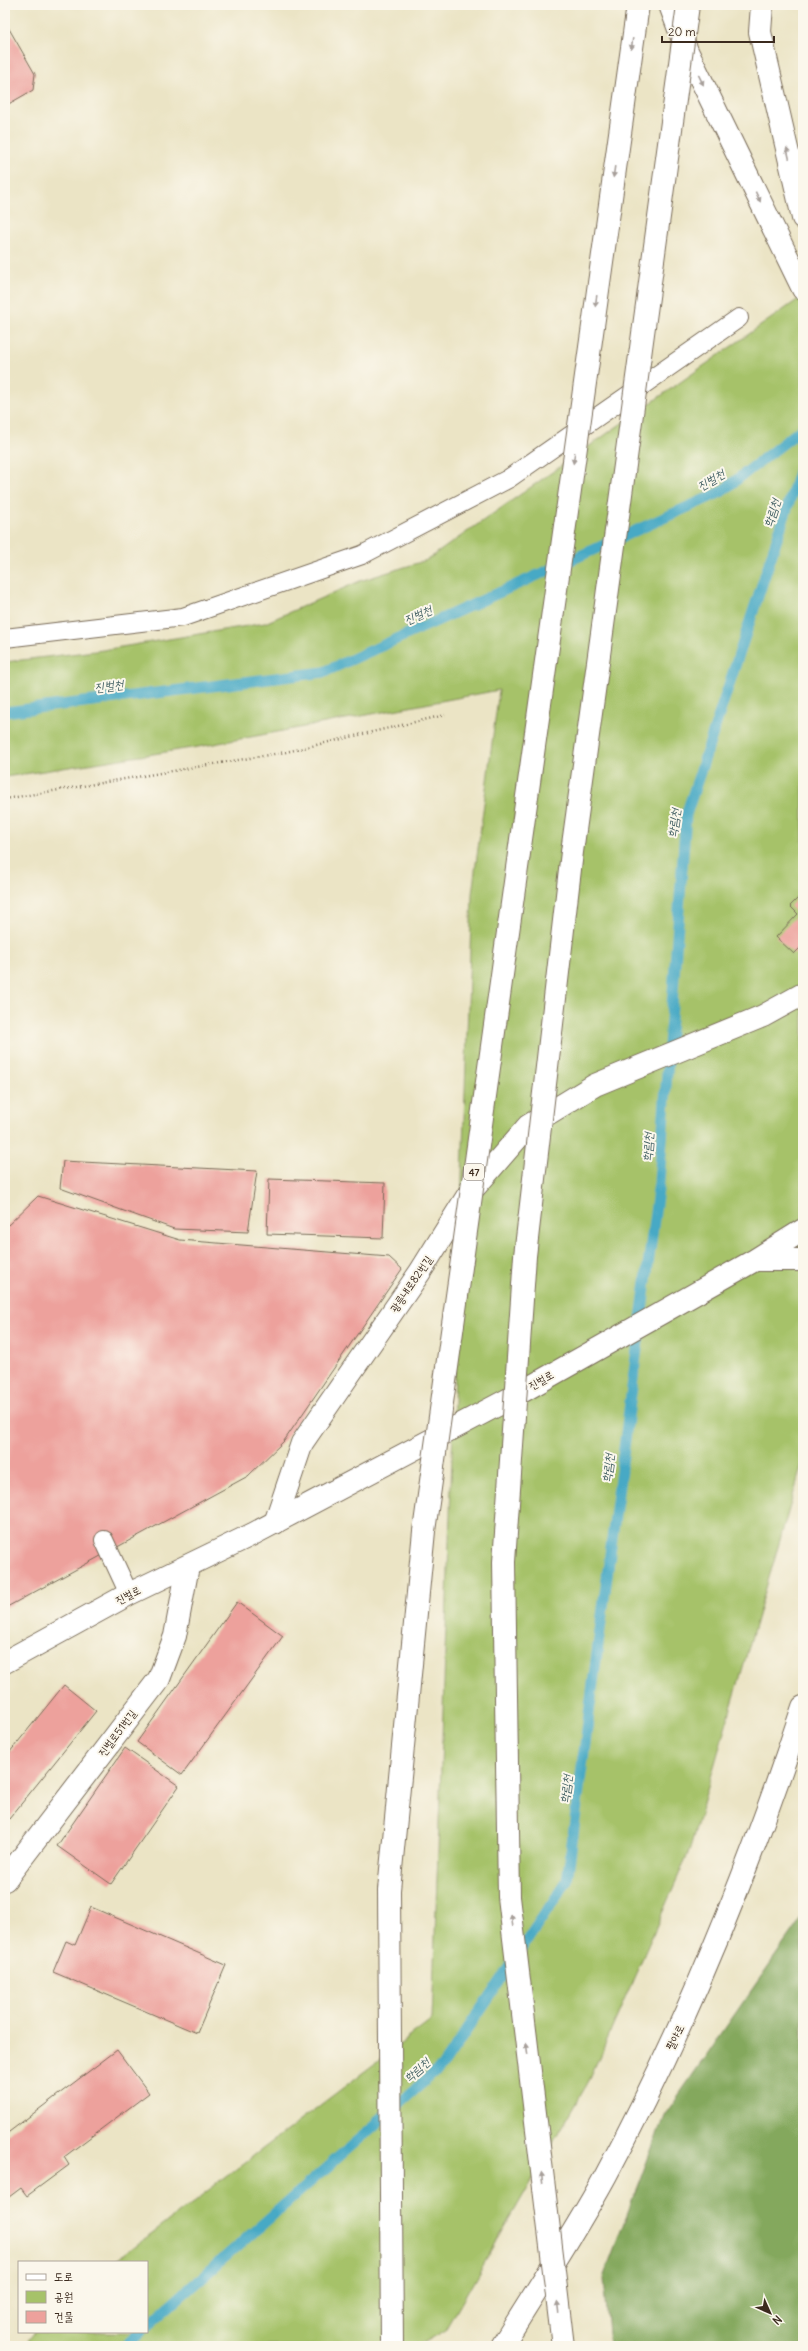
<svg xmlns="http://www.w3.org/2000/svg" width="808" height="2351" viewBox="0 0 808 2351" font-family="Delius,'Poor Story',sans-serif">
<rect width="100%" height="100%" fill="#fbf7ec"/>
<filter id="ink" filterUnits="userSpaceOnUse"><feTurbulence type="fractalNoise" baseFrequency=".025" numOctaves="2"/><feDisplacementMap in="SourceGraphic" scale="8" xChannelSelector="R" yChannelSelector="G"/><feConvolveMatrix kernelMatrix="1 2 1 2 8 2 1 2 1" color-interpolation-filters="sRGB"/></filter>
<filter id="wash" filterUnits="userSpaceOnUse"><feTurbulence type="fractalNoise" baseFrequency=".012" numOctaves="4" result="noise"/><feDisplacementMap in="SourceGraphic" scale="16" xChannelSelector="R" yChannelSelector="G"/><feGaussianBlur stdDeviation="0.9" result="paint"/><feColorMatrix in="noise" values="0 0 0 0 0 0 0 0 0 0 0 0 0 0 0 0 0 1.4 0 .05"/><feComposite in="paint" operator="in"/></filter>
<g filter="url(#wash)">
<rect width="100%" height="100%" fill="#ebe4c5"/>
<path fill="#a6c269" stroke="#707644" d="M803 296V1461L690 1849 590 2079 446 2330 418 2346H23L35 2332H147V2262H114L432 2020 472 894 499 690 198 747 5 777V662L103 650 265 623 360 581 427 560Z"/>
<path fill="#84a85d" stroke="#60693e" d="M803 1916V2346H609L603 2278 664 2116Z"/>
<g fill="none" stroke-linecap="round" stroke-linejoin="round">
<path stroke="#46a9c5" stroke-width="11" d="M5 712 324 672 721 492 803 428
M147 2326 444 2064 567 1881 659 1182 686 815 803 460
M125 2346 141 2332"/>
</g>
<g id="blocks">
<path fill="#eda19c" d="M8 27 35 74 33 90 5 106V29Z
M803 893V945L794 954 776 937 798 914 790 906Z
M63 1161 257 1171 248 1232 174 1229 60 1188Z
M269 1179 385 1183 383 1238 267 1234Z
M38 1196 180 1240 389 1257 402 1269 284 1441 248 1476 5 1608V1228Z
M237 1602 283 1636 182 1775 137 1742Z
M64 1685 96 1711 5 1824V1758Z
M125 1748 179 1786 111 1884 57 1846Z
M91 1907 226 1965 197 2033 53 1972 66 1941 75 1945Z
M117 2050 149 2093 64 2157 69 2165 27 2196 21 2188 5 2200V2135Z"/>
</g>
</g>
<g filter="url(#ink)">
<use href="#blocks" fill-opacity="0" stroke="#796b58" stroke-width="1"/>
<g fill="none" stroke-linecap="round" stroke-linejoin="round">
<defs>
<path id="lane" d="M5 638 183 617 362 555 508 479 739 318
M104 1540 129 1594"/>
<path id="street" d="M275 1523 302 1443 420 1272 468 1195 528 1126 595 1085 763 1016 803 994
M5 1880 159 1679 175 1636 188 1566"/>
<path id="secondary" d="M756 1260H803
M5 1662 129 1594 253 1534 509 1399 755 1260 803 1230
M502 2346C537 2289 574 2234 606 2175 686 2026 750 1868 803 1707"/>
<path id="highway" d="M670 5 687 51 803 289
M762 5 760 32 803 218"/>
</defs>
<use href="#lane" stroke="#796b58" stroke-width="20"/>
<use href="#street" stroke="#796b58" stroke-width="24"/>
<use href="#secondary" stroke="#796b58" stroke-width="24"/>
<use href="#highway" stroke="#796b58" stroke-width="24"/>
<path stroke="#796b58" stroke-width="2.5" stroke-dasharray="1 3" stroke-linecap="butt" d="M5 799 286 752 445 715"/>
<use href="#lane" stroke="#fff" stroke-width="18"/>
<use href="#street" stroke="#fff" stroke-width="22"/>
<use href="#secondary" stroke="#fff" stroke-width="22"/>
<use href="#highway" stroke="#fff" stroke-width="22"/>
<defs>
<path id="highway-bridge" d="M392 2346 389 1890 424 1531 638 5
M563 2346 509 1897 504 1562 525 1256 572 852 688 5"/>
</defs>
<use href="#highway-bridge" stroke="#796b58" stroke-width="24" stroke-linecap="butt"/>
<use href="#highway-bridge" stroke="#fff" stroke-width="22"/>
</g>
<defs><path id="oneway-solid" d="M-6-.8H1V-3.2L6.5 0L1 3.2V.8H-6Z"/></defs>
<g fill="#a79f9a">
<use href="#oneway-solid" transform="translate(632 44) rotate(98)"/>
<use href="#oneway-solid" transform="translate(701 80) rotate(64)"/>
<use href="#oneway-solid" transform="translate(788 153) rotate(-103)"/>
<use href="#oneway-solid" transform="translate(614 172) rotate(98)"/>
<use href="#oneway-solid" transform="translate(758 197) rotate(64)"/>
<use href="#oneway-solid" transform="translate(596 301) rotate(98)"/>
<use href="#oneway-solid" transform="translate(574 458) rotate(98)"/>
<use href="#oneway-solid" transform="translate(512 1920) rotate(-97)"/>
<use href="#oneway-solid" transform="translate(527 2049) rotate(-97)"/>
<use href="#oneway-solid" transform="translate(542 2178) rotate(-97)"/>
<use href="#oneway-solid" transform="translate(558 2307) rotate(-97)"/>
</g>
</g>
<g text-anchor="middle" stroke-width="4" stroke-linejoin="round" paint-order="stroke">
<rect fill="#fbf7ec" stroke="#75685c" stroke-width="1" x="464" y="1164" width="20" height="16" rx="3"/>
<g font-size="10" font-weight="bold" fill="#3b2a1e">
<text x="474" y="1176">47</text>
</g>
<g font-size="11" fill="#3b2a1e" stroke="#fbf7ec">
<text transform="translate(411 1284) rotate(-56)" y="4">광릉내로82번길</text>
<text transform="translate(541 1380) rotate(-29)" y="4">진벌로</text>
<text transform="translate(128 1595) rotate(-27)" y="4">진벌로</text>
<text transform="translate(117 1733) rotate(-53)" y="4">진벌로51번길</text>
<text transform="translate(675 2037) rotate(-63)" y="4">팔야로</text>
</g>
<g font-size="12" font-style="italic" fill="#3f5d61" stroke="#fbf7ec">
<text transform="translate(711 480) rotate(-30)" y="4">진벌천</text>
<text transform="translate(772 513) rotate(-72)" y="4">학림천</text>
<text transform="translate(418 615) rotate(-24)" y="4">진벌천</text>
<text transform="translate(109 686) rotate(-7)" y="4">진벌천</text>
<text transform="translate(674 823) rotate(-82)" y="4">학림천</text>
<text transform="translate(648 1147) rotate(-86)" y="4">학림천</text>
<text transform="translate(608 1468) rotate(-83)" y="4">학림천</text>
<text transform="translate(566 1789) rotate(-83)" y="4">학림천</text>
<text transform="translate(417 2070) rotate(-41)" y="4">학림천</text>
</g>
</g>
<rect width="808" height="2351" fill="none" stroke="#fbf7ec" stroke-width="20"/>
<rect x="18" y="2261" width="130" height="72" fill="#fbf7ec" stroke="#aea59a"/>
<rect x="26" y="2274" width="20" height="6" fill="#ffffff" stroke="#aea59a"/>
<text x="54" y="2281" font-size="12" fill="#3b2a1e">도로</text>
<rect x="26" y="2291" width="20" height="12" fill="#a6c269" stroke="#aea59a"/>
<text x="54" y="2301" font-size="12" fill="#3b2a1e">공원</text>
<rect x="26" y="2311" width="20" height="12" fill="#eda19c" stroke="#aea59a"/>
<text x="54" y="2321" font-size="12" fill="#3b2a1e">건물</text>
<g transform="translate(770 2313) rotate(135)" stroke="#fbf7ec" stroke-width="3" paint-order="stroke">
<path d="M0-3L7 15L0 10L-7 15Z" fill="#3b2a1e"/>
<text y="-6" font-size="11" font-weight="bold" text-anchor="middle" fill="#3b2a1e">N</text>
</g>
<path d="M662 36v6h112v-6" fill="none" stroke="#3b2a1e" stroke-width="2"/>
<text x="668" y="36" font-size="12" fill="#3b2a1e" stroke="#fbf7ec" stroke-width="3" paint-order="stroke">20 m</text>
</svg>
